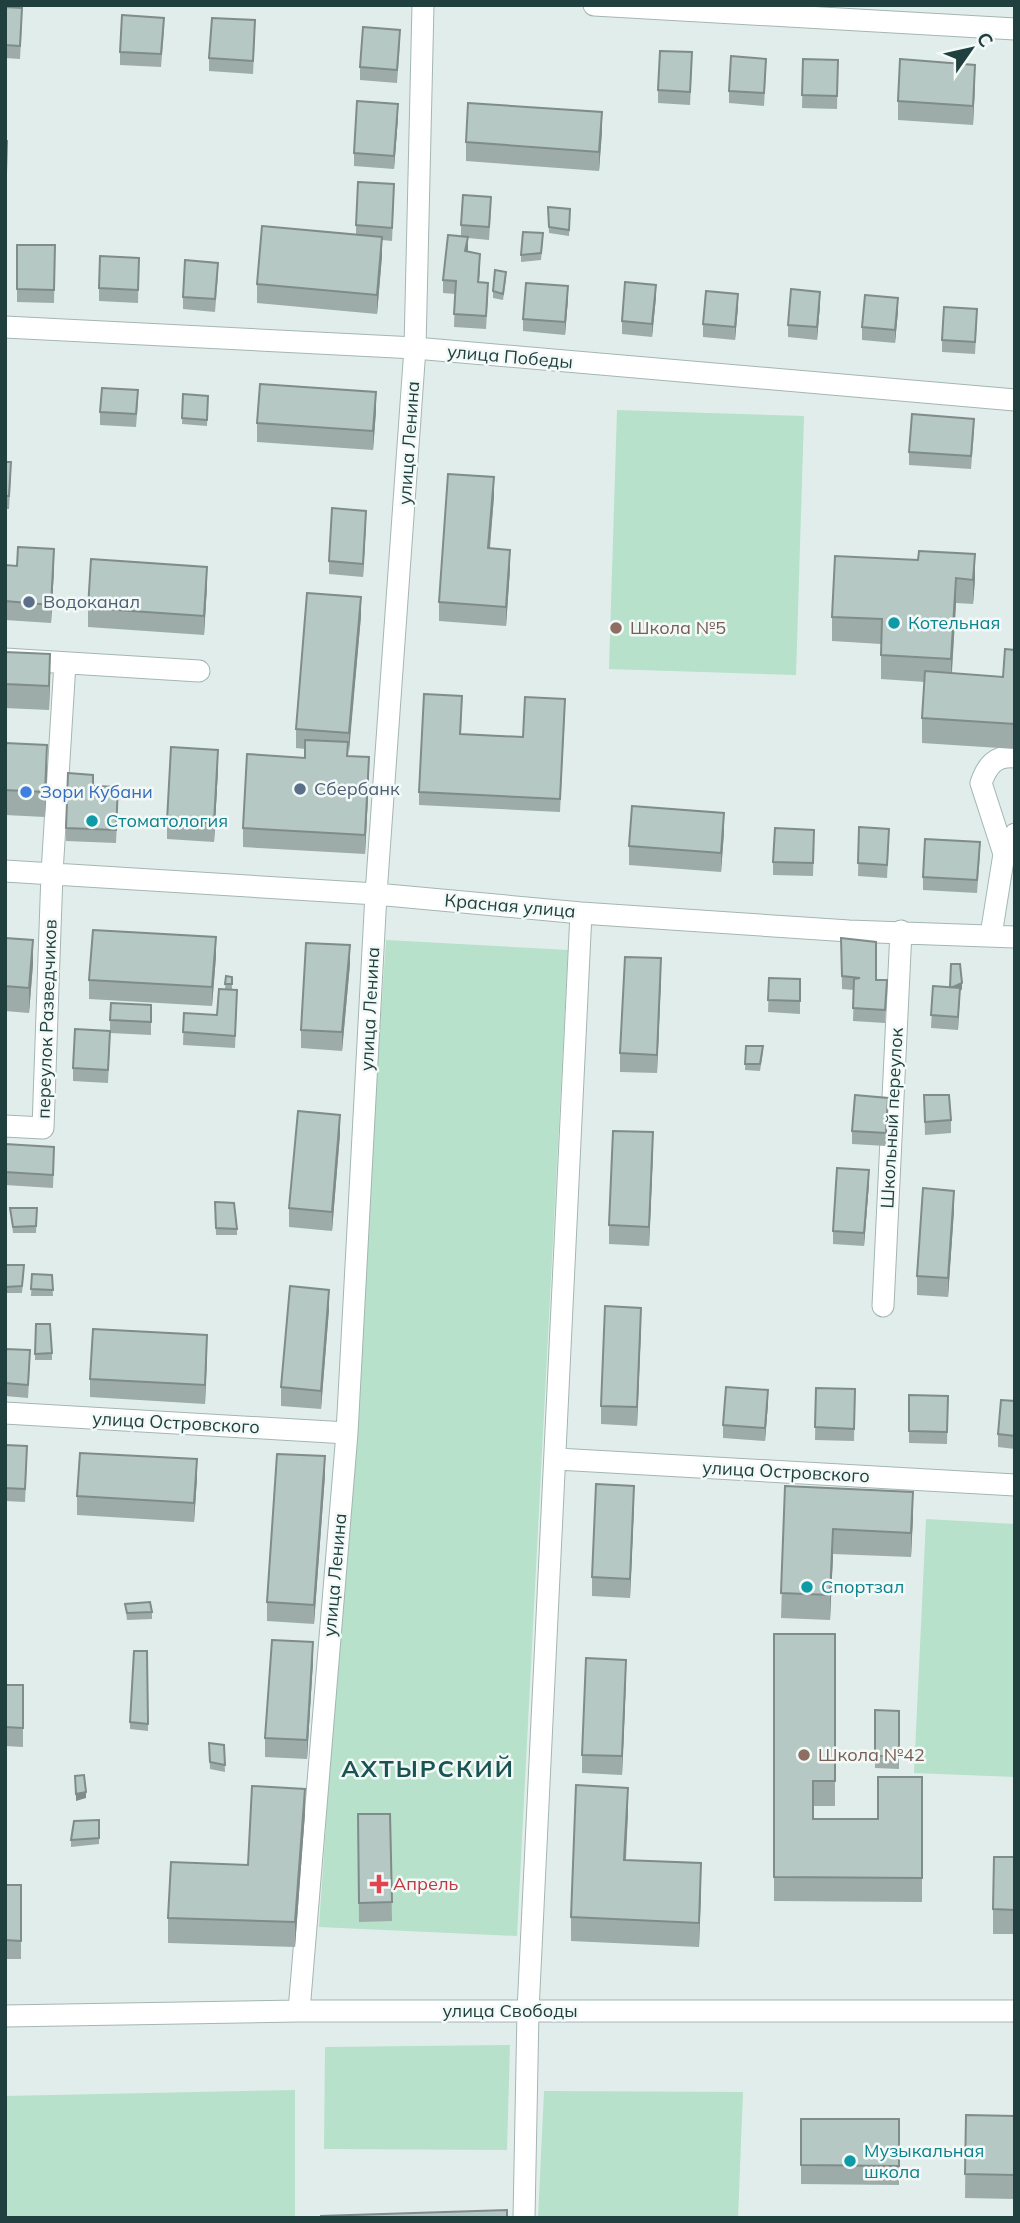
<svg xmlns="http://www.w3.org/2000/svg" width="1020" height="2223" viewBox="0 0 1020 2223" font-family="Mulish,sans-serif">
<rect width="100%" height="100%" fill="#e1edea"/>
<path fill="#b7e1cb" d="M617 410 804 416 796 675 609 669Z
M386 940 568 950 517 1936 319 1927Z
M926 1519 1015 1524V1777L914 1773Z
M510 2045 507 2150 324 2149 325 2047Z
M295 2090V2218H5V2096Z
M544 2091 743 2092 738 2218H538Z"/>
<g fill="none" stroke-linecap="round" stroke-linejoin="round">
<defs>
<path id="minor" d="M594 5 1015 29
M5 327 415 348 1015 400
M5 659 199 671
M1004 854 981 783C987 766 995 755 1015 757
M5 871 376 894 581 913 849 931 1015 937
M991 935 1004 854 1015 834
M5 1126 43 1128 52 873 65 663
M883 1306 901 931
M5 1413 347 1433
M557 1459 1015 1485
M299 2011 347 1433 376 894 415 348 423 5
M5 2016 299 2011H1015
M524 2218 528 2011 581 913"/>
</defs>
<use href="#minor" stroke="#a3b6b3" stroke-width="23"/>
<use href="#minor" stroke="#fff" stroke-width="21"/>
</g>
<path fill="#9daca9" d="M5 7 22 21 20 59 5 58Z
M164 31 161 67 120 65V52Z
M255 33 253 74 209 71V58Z
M400 43 397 83 360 80V67Z
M803 59 838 60 837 109 802 108Z
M692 65 690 105 658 103V90Z
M766 72 764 106 729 103V91Z
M975 84 973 125 898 120V101Z
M398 117 394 169 354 166V153Z
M602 131 599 171 466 161V142Z
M394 197 392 241 382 240V256L377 314 257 303V284L356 234V225Z
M548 207 570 209 569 236 549 233Z
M491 210 489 240 468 238V252L480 266 479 282 488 296 486 329 454 327 455 294 443 293V280L461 236V225Z
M543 240 541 260 521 262V255Z
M17 245H55L54 303 17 302Z
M139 258 138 303 99 301V288Z
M218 276 215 312 183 309V297Z
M506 279 503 300 493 298V291Z
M656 297 652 337 622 334V321Z
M568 299 565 335 523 331V319Z
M820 305 817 340 788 337V325Z
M738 307 735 340 703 337V324Z
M898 311 895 343 862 340V327Z
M977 321 975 354 942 352V340Z
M183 394 208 396 207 426 182 424Z
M138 403 136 427 100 425V412Z
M376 411 373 450 257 442V423Z
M974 432 971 469 909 465V452Z
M5 462 11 475 9 509H5Z
M494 496 490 548 510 569 506 626 439 621V602Z
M366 523 363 577 329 574V561Z
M835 556 975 579 973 604 956 603 952 673 1003 677 1015 650V749L922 743V718L925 682 881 679V644L832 641V617Z
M5 565 54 568 51 623 5 620Z
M207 586 204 635 88 627V608Z
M361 616 348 756 369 776 365 854 243 847V828L305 758V749L296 748V729Z
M5 652 50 679 49 710 5 708Z
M462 709 461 734 523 737 565 711 560 812 419 805V792Z
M5 743 47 770 45 817 5 815Z
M218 769 214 842 167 839V821Z
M93 786 118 800 116 843 66 841V828Z
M859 827 889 841 887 878 858 876Z
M724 832 721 872 629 865V846Z
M814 843 813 876 773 875V862Z
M980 855 977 893 923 890V877Z
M5 938 33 964 29 1013 5 1011Z
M841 938 887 993 885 1023 853 1021 854 990 842 989Z
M216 956 212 1006 89 999V980Z
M350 964 342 1051 301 1048V1030Z
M226 976 232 977V990L237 1003 235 1048 183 1045 184 1013 217 1015 225 989Z
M661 977 657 1073 620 1072V1053Z
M769 978 800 979V1014L768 1012Z
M933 986 962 989 960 991 958 1030 931 1028Z
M151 1005V1035L110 1033V1020Z
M110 1044 108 1083 73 1081V1068Z
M746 1046 763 1052 760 1071 745 1070Z
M924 1095 951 1120V1133L925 1135Z
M888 1111 886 1146 852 1144V1131Z
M340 1134 332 1231 289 1227V1208Z
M5 1144 54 1160 53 1188 5 1185Z
M653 1151 649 1246 609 1244V1225Z
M869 1183 864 1246 833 1244V1231Z
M215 1202 237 1229V1235H216Z
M10 1208H37L36 1233H13Z
M954 1210 948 1297 917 1295V1276Z
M5 1265 24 1271 22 1293H5Z
M32 1274 52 1275 53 1296H31Z
M329 1309 321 1409 281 1406V1387Z
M641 1327 637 1426 601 1424V1406Z
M5 1349 30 1363 28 1398 5 1396Z
M52 1353V1360H35V1354Z
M207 1354 205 1404 90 1397V1379Z
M816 1388 855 1389 854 1441 815 1440Z
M909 1395 948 1396 947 1444 909 1443Z
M1015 1401V1449L998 1447V1434Z
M768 1403 765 1441 723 1438V1425Z
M5 1445 27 1459 25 1502 5 1501Z
M325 1475 314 1624 267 1621V1602Z
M197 1478 194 1522 77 1515V1496Z
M785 1486 913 1516 911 1557 833 1554 830 1620 781 1618Z
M634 1504 630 1598 592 1596V1577Z
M125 1604 152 1612V1619L127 1620Z
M774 1634H835V1806H813V1819H878L922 1777V1902L774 1901Z
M147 1651 148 1731 130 1729V1722Z
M313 1661 307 1759 265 1757V1738Z
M626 1679 622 1775 582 1773V1755Z
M5 1685H23V1747L5 1746Z
M875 1710 899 1711V1769L875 1768Z
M209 1743 224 1745 225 1772 210 1769Z
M628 1812 626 1860 701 1888 699 1947 571 1941V1917Z
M305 1813 295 1947 168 1943V1918L248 1865Z
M358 1814H390L392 1921 359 1922Z
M99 1820V1844L71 1847V1840Z
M1015 1857V1934H993V1909Z
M5 1885H21V1959H5Z
M966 2115 1015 2116V2199L965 2198Z
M801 2119H899V2185L801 2184Z"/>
<path fill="#7f8c89" d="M975 65V84L973 125V106Z
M398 104V117L394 169V156Z
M602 112V131L599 171V152Z
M382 237V256L377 314V295Z
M468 237V250L465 264V251Z
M480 254V266L478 295V282Z
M656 285V297L652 337V324Z
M568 286V299L565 335V322Z
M820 292V305L817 340V327Z
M738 294V307L735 340V327Z
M898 298V311L895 343V330Z
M376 392V411L373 450V431Z
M494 477V496L488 567V548Z
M366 511V523L363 577V564Z
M54 549V568L51 623V605Z
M510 550V569L506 626V607Z
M975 554V579L973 604V580Z
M207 567V586L204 635V616Z
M956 578V603L951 683V659Z
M361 597V616L349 752V733Z
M50 654V679L49 710V686Z
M47 745V770L45 817V792Z
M218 750V769L214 842V823Z
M369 757V776L365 854V835Z
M724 813V832L721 872V853Z
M216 937V956L212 1006V987Z
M33 940V964L29 1013V988Z
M350 945V964L342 1051V1032Z
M661 958V977L657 1073V1055Z
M962 983V989L960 991 958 1030V1017L949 989Z
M340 1115V1134L332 1231V1212Z
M653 1132V1151L649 1246V1227Z
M869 1170V1183L864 1246V1233Z
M954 1191V1210L948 1297V1278Z
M329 1290V1309L321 1409V1391Z
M641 1308V1327L637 1426V1407Z
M207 1335V1354L205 1404V1385Z
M768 1390V1403L765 1441V1428Z
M325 1456V1475L314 1624V1605Z
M197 1459V1478L194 1522V1503Z
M634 1486V1504L630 1598V1579Z
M913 1492V1516L911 1557V1533Z
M833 1529V1554L830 1620V1595Z
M313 1642V1661L307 1759V1740Z
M626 1660V1679L622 1775V1756Z
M628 1788V1812L624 1884V1860Z
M305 1789V1813L295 1947V1922Z
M86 1792V1798L76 1801V1794Z
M701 1863V1888L699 1947V1923Z"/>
<path fill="#b6c8c4" stroke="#7f8c89" stroke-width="2" d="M5 7 22 8 20 46 5 45Z
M122 15 164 18 161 54 120 52Z
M212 18 255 20 253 61 209 58Z
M363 27 400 30 397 70 360 67Z
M660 51 692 52 690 92 658 90Z
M731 56 766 59 764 93 729 91Z
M803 59 838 60 837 96 802 95Z
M900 59 975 65 973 106 898 101Z
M357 101 398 104 394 156 354 153Z
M468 103 602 112 599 152 466 142Z
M5 141H7L6 173H5Z
M358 182 394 184 392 228 356 225Z
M463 195 491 197 489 227 461 225Z
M548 207 570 209 569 230 549 227Z
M262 226 382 237 377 295 257 284Z
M523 232 543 233 541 253 521 255Z
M448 235 468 237 465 251 480 254 478 282 488 283 486 316 454 314 456 281 443 280Z
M17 245H55L54 290 17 289Z
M100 256 139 258 138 290 99 288Z
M185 260 218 263 215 299 183 297Z
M495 270 506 272 503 294 493 291Z
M625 282 656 285 652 324 622 321Z
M526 283 568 286 565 322 523 319Z
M791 289 820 292 817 327 788 325Z
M706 291 738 294 735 327 703 324Z
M865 295 898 298 895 330 862 327Z
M944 307 977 309 975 342 942 340Z
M260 384 376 392 373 431 257 423Z
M102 388 138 390 136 414 100 412Z
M183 394 208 396 207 420 182 418Z
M912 414 974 419 971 456 909 452Z
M5 462H11L9 496H5Z
M448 474 494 477 488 548 510 550 506 607 439 602Z
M332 508 366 511 363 564 329 561Z
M18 547 54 549 51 605 5 601V565L17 566Z
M919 551 975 554 973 580 956 578 951 659 881 655 882 619 832 617 835 556 918 560Z
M91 559 207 567 204 616 88 608Z
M307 593 361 597 349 733 296 729Z
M1005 649 1015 650V724L922 718 925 671 1003 677Z
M5 652 50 654 49 686 5 684Z
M424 694 462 696 460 734 523 737 525 697 565 699 560 799 419 792Z
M305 740 348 742 347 756 369 757 365 835 243 828 247 754 305 758Z
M5 743 47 745 45 792 5 790Z
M171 747 218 750 214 823 167 821Z
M68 773 93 775V786L118 787 116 830 66 828Z
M632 806 724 813 721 853 629 846Z
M859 827 889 829 887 865 858 863Z
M775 828 814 830 813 863 773 862Z
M925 839 980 842 977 880 923 877Z
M93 930 216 937 212 987 89 980Z
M5 938 33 940 29 988 5 986Z
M841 938 876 942V980H887L885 1010 853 1008 854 979 860 978 842 976Z
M306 943 350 945 342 1032 301 1030Z
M625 957 661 958 657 1055 620 1053Z
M951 964H960L962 983 953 987H950Z
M226 976 232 977V984H225Z
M769 978 800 979V1001L768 1000Z
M933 986 960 988 958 1017 931 1015Z
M219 989 237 990 235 1036 183 1032 184 1013 217 1015Z
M111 1003 151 1005V1022L110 1020Z
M75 1029 110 1031 108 1070 73 1068Z
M746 1046H763L760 1064H745Z
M855 1095 888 1098 886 1133 852 1131Z
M924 1095H949L951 1120 925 1122Z
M298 1111 340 1115 332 1212 289 1208Z
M613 1131 653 1132 649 1227 609 1225Z
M5 1144 54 1147 53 1175 5 1172Z
M837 1168 869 1170 864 1233 833 1231Z
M923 1188 954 1191 948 1278 917 1276Z
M215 1202 234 1203 237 1229 216 1228Z
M10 1208H37L36 1226 13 1227Z
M5 1265H24L22 1286 5 1287Z
M32 1274 52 1275 53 1290 31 1289Z
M290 1286 329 1290 321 1391 281 1387Z
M605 1306 641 1308 637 1407 601 1406Z
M36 1324H50L52 1353 35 1354Z
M93 1329 207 1335 205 1385 90 1379Z
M5 1349 30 1350 28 1385 5 1383Z
M726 1387 768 1390 765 1428 723 1425Z
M816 1388 855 1389 854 1429 815 1427Z
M909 1395 948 1396 947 1432 909 1431Z
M1001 1400 1015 1401V1436L998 1434Z
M5 1445 27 1446 25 1489 5 1488Z
M80 1453 197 1459 194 1503 77 1496Z
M277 1454 325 1456 314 1605 267 1602Z
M596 1484 634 1486 630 1579 592 1577Z
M785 1486 913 1492 911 1533 833 1529 830 1595 781 1593Z
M150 1602 152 1612 127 1613 125 1604Z
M774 1634H835V1781H813V1819H878V1777H922V1878L774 1877Z
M272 1640 313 1642 307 1740 265 1738Z
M134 1651H147L148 1724 130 1722Z
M586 1658 626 1660 622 1756 582 1755Z
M5 1685H23V1728L5 1727Z
M875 1710 899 1711V1756H875Z
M209 1743 224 1745 225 1765 210 1762Z
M84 1775 86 1792 76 1794 75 1776Z
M576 1785 628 1788 624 1860 701 1863 699 1923 571 1917Z
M252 1786 305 1789 295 1922 168 1918 171 1862 248 1865Z
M358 1814H390L392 1902 359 1903Z
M99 1820V1838L71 1840 74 1821Z
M994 1857H1015V1910L993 1909Z
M5 1885H21V1941L5 1940Z
M966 2115 1015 2116V2175L965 2174Z
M801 2119H899V2166L801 2165Z
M507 2210V2218H321V2216Z"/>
<g fill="#5c6f8a" stroke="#f2f9f7" stroke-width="2.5">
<circle cx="29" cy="602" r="7"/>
<circle cx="300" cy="789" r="7"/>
</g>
<g fill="#0f9aa8" stroke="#f2f9f7" stroke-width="2.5">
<circle cx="894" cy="623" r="7"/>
<circle cx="92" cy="821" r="7"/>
<circle cx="807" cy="1587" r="7"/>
<circle cx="850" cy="2161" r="7"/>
</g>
<g fill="#8d6e63" stroke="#f2f9f7" stroke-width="2.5">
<circle cx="616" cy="628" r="7"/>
<circle cx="804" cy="1755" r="7"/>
</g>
<circle fill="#3f7fe0" stroke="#f2f9f7" stroke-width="2.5" cx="26" cy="792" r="7"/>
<path fill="#e0444e" stroke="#f2f9f7" stroke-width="2.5" d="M375.5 1873.5h7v7h7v7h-7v7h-7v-7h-7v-7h7z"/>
<g text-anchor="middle" stroke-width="5" stroke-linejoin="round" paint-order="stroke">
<g font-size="18" fill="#1f403e" stroke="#f2f9f7">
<text transform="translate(510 357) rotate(5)" y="6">улица Победы</text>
<text transform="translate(409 443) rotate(-86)" y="6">улица Ленина</text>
<text transform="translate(510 906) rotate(5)" y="6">Красная улица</text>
<text transform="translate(370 1009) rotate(-87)" y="6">улица Ленина</text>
<text transform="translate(47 1019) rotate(-88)" y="6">переулок Разведчиков</text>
<text transform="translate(892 1118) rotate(-87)" y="6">Школьный переулок</text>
<text transform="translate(176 1423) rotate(3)" y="6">улица Островского</text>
<text transform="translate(786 1472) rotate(3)" y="6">улица Островского</text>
<text transform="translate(335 1575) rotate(-85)" y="6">улица Ленина</text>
<text x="510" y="2017">улица Свободы</text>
</g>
<g font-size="18" fill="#4e5e75" stroke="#f2f9f7" text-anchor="start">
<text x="43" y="608">Водоканал</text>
<text x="314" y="795">Сбербанк</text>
</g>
<g font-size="18" fill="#0d838f" stroke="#f2f9f7" text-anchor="start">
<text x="908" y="629">Котельная</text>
<text x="106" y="827">Стоматология</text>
<text x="821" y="1593">Спортзал</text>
<text x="864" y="2157">Музыкальная<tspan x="864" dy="21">школа</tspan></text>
</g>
<g font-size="18" fill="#785e54" stroke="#f2f9f7" text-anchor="start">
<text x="630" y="634">Школа №5</text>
<text x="818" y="1761">Школа №42</text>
</g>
<g font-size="18" fill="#366cbe" stroke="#f2f9f7" text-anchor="start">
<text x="40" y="798">Зори Кубани</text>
</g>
<g font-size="18" fill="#be3a42" stroke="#f2f9f7" text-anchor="start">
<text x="393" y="1890">Апрель</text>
</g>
<g font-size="24" font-weight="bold" letter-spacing="2" fill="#195453" stroke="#f2f9f7">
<text x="428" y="1777">АХТЫРСКИЙ</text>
</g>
</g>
<rect width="1020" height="2223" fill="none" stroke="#1f403e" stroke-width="14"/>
<g transform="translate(971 49) rotate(56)" stroke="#f2f9f7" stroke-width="5" paint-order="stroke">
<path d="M0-5L12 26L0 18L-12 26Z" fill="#1f403e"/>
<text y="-10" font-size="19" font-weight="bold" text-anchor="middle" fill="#1f403e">С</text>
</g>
</svg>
